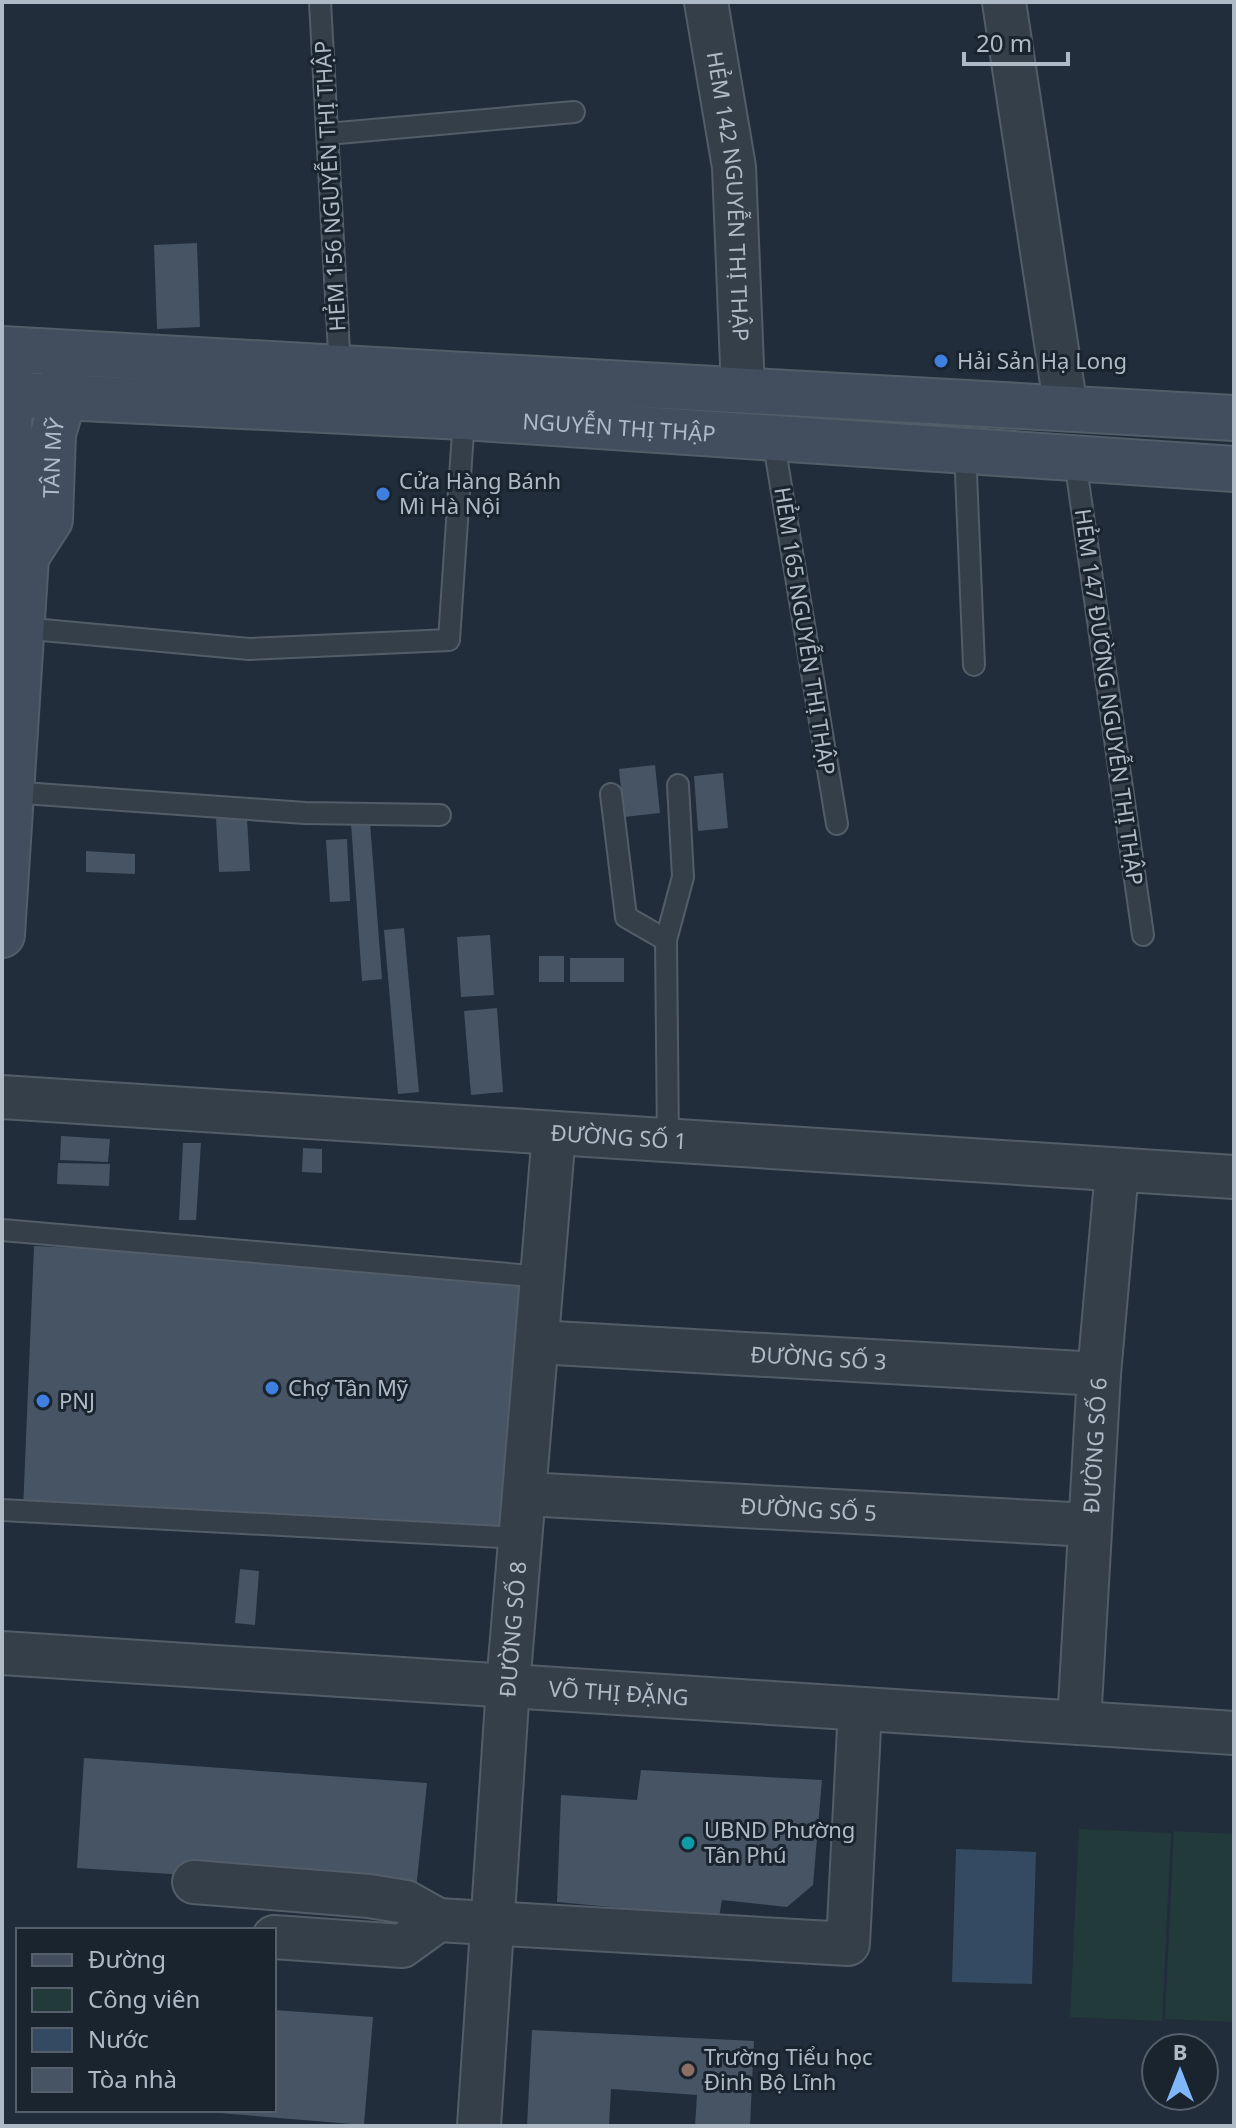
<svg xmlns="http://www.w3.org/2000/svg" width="1236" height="2128" viewBox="0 0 1236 2128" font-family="'Noto Sans',sans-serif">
<rect width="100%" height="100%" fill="#212d3a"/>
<path fill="#233a3b" d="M1079 1829 1171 1833 1162 2021 1070 2017Z
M1174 1831 1234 1834V2022L1165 2019Z"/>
<path fill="#344a62" d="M956 1849 1036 1852 1032 1984 952 1982Z"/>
<path fill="#465464" d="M197 243 200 327 157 329 154 245Z
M655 765 660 813 624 817 619 769Z
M723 773 728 828 698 831 694 776Z
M247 818 250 871 219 872 216 819Z
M370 822 382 979 362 981 351 823Z
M347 839 350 901 330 902 326 840Z
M86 851 135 854V874L86 872Z
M404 928 419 1092 398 1094 384 930Z
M490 935 494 995 461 997 457 937Z
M539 956H564V982H539Z
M570 958H624V982H570Z
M497 1008 503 1092 471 1095 464 1011Z
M61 1136 110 1139 108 1162 60 1160Z
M183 1143H201L196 1220H179Z
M303 1148 322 1149V1173L302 1172Z
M58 1163 110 1164 109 1186 57 1184Z
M34 1246 520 1267 509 1530 23 1510Z
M240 1569 259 1571 255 1625 235 1623Z
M84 1758 427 1783 416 1890 77 1868Z
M641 1770 822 1780 813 1885 787 1907 722 1900 719 1917 557 1902 561 1795 637 1800Z
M274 2010 373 2017 364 2125 207 2112V2110H274Z
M532 2030 754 2041 750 2126H695L697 2095 611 2089 609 2126H527Z"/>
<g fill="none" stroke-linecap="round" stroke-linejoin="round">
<defs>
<path id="lane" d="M320 2 340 370
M327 134 574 112
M773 438 837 824
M965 450 974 665
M1075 460 1143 935
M21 628 249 649 449 640 464 417
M9 792 305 813 440 815
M611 794 626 917 666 940
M668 1141 666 940 683 877 678 785
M2 1230 543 1277
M2 1510 521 1538"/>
<g id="street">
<path id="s1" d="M706 2 734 167 743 390"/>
<path d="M1004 2 1066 409"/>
<path id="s2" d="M2 1097 1234 1177"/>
<path id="s3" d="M537 1342 1099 1374"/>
<path id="s4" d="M525 1494 1090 1525"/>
<path id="s5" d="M2 1653 1234 1733"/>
<path id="s6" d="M1079 1723 1099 1374 1117 1170"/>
<path d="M194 1882 369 1896 406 1902 438 1920"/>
<path d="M274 1937 402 1946 438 1920 848 1944 860 1709"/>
<path id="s7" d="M479 2126 508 1686 554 1133"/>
</g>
<g id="secondary">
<path d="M2 349 1234 418"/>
<path id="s8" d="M2 394 464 417 1234 469"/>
<path id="s9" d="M26 557 50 520 53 434 64 397 65 368"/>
<path d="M2 935 26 557 8 513 10 365"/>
</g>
</defs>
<use href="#lane" stroke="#525d68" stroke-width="24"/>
<use href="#street" stroke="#525d68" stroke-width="46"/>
<use href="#secondary" stroke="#525d68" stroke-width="48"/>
<use href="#lane" stroke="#343f4a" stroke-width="20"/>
<use href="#street" stroke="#343f4a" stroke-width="42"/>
<use href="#secondary" stroke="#424e5d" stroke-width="44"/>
</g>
<g fill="#3f7fe0" stroke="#1a242f" stroke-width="3">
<circle cx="941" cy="361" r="8"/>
<circle cx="383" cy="494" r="8"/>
<circle cx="272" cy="1388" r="8"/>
<circle cx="43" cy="1401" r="8"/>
</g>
<circle fill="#0f9aa8" stroke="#1a242f" stroke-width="3" cx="688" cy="1843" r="8"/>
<circle fill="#8d6e63" stroke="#1a242f" stroke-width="3" cx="688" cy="2070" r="8"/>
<g text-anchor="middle" stroke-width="6" stroke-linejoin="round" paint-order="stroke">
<g font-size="22" fill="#afbac7" stroke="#1a242f">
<text transform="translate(330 186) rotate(-93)" y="8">HẺM 156 NGUYỄN THỊ THẬP</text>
<text dy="8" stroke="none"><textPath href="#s1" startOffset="196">HẺM 142 NGUYỄN THỊ THẬP</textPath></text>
<text dy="8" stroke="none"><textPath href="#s8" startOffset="618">NGUYỄN THỊ THẬP</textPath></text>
<text dy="8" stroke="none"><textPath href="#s9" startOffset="106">TÂN MỸ</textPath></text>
<text transform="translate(805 631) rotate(81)" y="8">HẺM 165 NGUYỄN THỊ THẬP</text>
<text transform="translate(1109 697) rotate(82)" y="8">HẺM 147 ĐƯỜNG NGUYỄN THỊ THẬP</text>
<text dy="8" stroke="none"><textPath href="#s2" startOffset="618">ĐƯỜNG SỐ 1</textPath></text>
<text dy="8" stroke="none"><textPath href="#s3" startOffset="282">ĐƯỜNG SỐ 3</textPath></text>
<text dy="8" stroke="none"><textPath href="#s6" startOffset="278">ĐƯỜNG SỐ 6</textPath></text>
<text dy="8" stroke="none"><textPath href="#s4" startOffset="284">ĐƯỜNG SỐ 5</textPath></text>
<text dy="8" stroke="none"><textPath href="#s7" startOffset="498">ĐƯỜNG SỐ 8</textPath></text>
<text dy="8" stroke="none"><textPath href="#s5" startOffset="618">VÕ THỊ ĐẶNG</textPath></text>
</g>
<g font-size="22" fill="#afbac7" stroke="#1a242f" text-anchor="start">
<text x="957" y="369">Hải Sản Hạ Long</text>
<text x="399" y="489">Cửa Hàng Bánh<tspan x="399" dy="25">Mì Hà Nội</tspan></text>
<text x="288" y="1396">Chợ Tân Mỹ</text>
<text x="59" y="1409">PNJ</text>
<text x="704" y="1838">UBND Phường<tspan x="704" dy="25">Tân Phú</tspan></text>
<text x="704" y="2065">Trường Tiểu học<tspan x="704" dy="25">Đinh Bộ Lĩnh</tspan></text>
</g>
</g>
<rect width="1236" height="2128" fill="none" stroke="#afbac7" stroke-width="8"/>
<rect x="16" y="1928" width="260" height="184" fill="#1a242f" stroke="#56606c" stroke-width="2"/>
<rect x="32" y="1954" width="40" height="12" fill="#424e5d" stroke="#56606c" stroke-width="2"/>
<text x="88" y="1968" font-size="24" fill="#afbac7">Đường</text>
<rect x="32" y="1988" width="40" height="24" fill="#233a3b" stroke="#56606c" stroke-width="2"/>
<text x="88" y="2008" font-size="24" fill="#afbac7">Công viên</text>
<rect x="32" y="2028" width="40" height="24" fill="#344a62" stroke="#56606c" stroke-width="2"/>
<text x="88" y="2048" font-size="24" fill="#afbac7">Nước</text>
<rect x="32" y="2068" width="40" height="24" fill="#465464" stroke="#56606c" stroke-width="2"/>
<text x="88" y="2088" font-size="24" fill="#afbac7">Tòa nhà</text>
<g transform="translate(1180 2072)"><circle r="38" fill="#1a242f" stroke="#56606c" stroke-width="2"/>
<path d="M0-6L14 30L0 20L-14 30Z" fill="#80b7fb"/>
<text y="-12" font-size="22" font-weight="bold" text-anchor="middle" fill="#afbac7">B</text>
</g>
<path d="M964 52v12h104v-12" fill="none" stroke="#afbac7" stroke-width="4"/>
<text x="976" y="52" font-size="24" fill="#afbac7" stroke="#1a242f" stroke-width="6" paint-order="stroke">20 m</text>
</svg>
